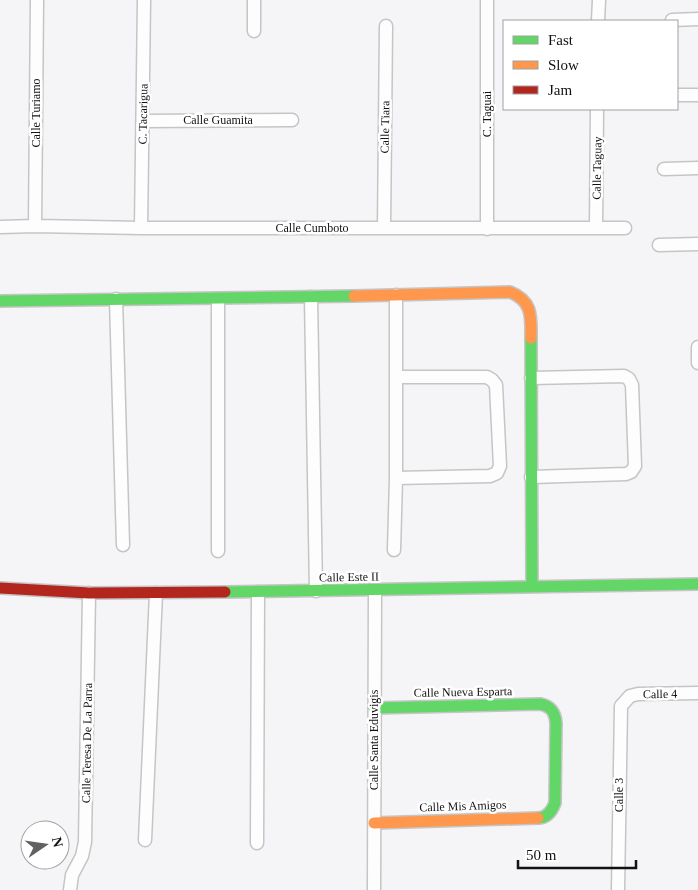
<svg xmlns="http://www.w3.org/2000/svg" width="698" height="890" viewBox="0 0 698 890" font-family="Georgia,serif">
<rect width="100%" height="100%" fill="#f5f4f6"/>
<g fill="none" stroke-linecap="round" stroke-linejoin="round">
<defs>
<path id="street" d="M254 0V31
M487 0V229
M672 20 698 19
M598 21 599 0
M677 95H698
M143 121 292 120
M664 169 698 168
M35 226 37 0
M0 227 35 226 141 228H625
M141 228 144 0
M384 228 386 26
M596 228 597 109
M659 245 698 244
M311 297 316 591
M116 299 123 545
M698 347V363
M396 377H487L492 380 496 385 500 466 497 473 490 476 396 478
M531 378 624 376 629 379 632 385 635 466 631 472 626 474 531 477
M394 550 396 478V295
M218 551V299
M145 840 156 593
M257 843 258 592
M70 890 72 875 82 856 85 842 89 593
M374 890 375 590
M618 890 621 706 630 696 638 694 698 693"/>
<path id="fast" d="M0 301 354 296
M531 338 532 587
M225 592 698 584
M374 708 540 704C551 706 555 712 556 723L555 803C552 811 547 818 538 818"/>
<path id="slow" d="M354 296 510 292C533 301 531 317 531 338
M374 823 538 818"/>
<path id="jam" d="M0 588 89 593 225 592"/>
</defs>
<use href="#street" stroke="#c6c5c6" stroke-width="15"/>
<use href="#fast" stroke="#c6c5c6" stroke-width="14"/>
<use href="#slow" stroke="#c6c5c6" stroke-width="14"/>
<use href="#jam" stroke="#c6c5c6" stroke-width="14"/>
<use href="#street" stroke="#fefdfe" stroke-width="12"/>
<use href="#fast" stroke="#63d668" stroke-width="11"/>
<use href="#slow" stroke="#ff974d" stroke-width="11"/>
<use href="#jam" stroke="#b3261e" stroke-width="11"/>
</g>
<g text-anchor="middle" stroke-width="5" stroke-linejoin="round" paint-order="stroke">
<g font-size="12" fill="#131213" stroke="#fff">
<text transform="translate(36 113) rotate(-90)" y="4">Calle Turiamo</text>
<text transform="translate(143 114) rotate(-89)" y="4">C. Tacarigua</text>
<text transform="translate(487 114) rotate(-90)" y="4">C. Taguai</text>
<text x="218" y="124">Calle Guamita</text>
<text transform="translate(385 127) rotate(-89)" y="4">Calle Tiara</text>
<text transform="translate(597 168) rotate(-89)" y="4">Calle Taguay</text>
<text x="312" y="232">Calle Cumboto</text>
<text transform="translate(349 577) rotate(-1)" y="4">Calle Este II</text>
<text transform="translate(463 692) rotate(-1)" y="4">Calle Nueva Esparta</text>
<text transform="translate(660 694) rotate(-1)" y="4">Calle 4</text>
<text transform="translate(374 740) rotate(-90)" y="4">Calle Santa Eduvigis</text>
<text transform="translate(87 743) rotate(-89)" y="4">Calle Teresa De La Parra</text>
<text transform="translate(619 795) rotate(-90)" y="4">Calle 3</text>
<text transform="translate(463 806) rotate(-2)" y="4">Calle Mis Amigos</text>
</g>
</g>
<rect x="503" y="20" width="175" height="90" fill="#ffffff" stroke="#a1a0a1"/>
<rect x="513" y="36" width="25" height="8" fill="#63d668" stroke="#a1a0a1"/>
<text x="548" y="45" font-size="15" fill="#131213">Fast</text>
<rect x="513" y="61" width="25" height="8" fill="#ff974d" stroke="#a1a0a1"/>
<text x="548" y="70" font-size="15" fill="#131213">Slow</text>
<rect x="513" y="86" width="25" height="8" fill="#b3261e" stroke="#a1a0a1"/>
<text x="548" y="95" font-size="15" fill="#131213">Jam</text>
<g transform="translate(45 845) rotate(77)"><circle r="24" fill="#ffffff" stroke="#a1a0a1"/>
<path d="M0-4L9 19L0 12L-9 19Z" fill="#626162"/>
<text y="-8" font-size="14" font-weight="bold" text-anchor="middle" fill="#131213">N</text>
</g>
<path d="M518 860v8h118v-8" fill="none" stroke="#131213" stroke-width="2.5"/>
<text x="526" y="860" font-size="15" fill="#131213" stroke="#ffffff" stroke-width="4" paint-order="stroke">50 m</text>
</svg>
